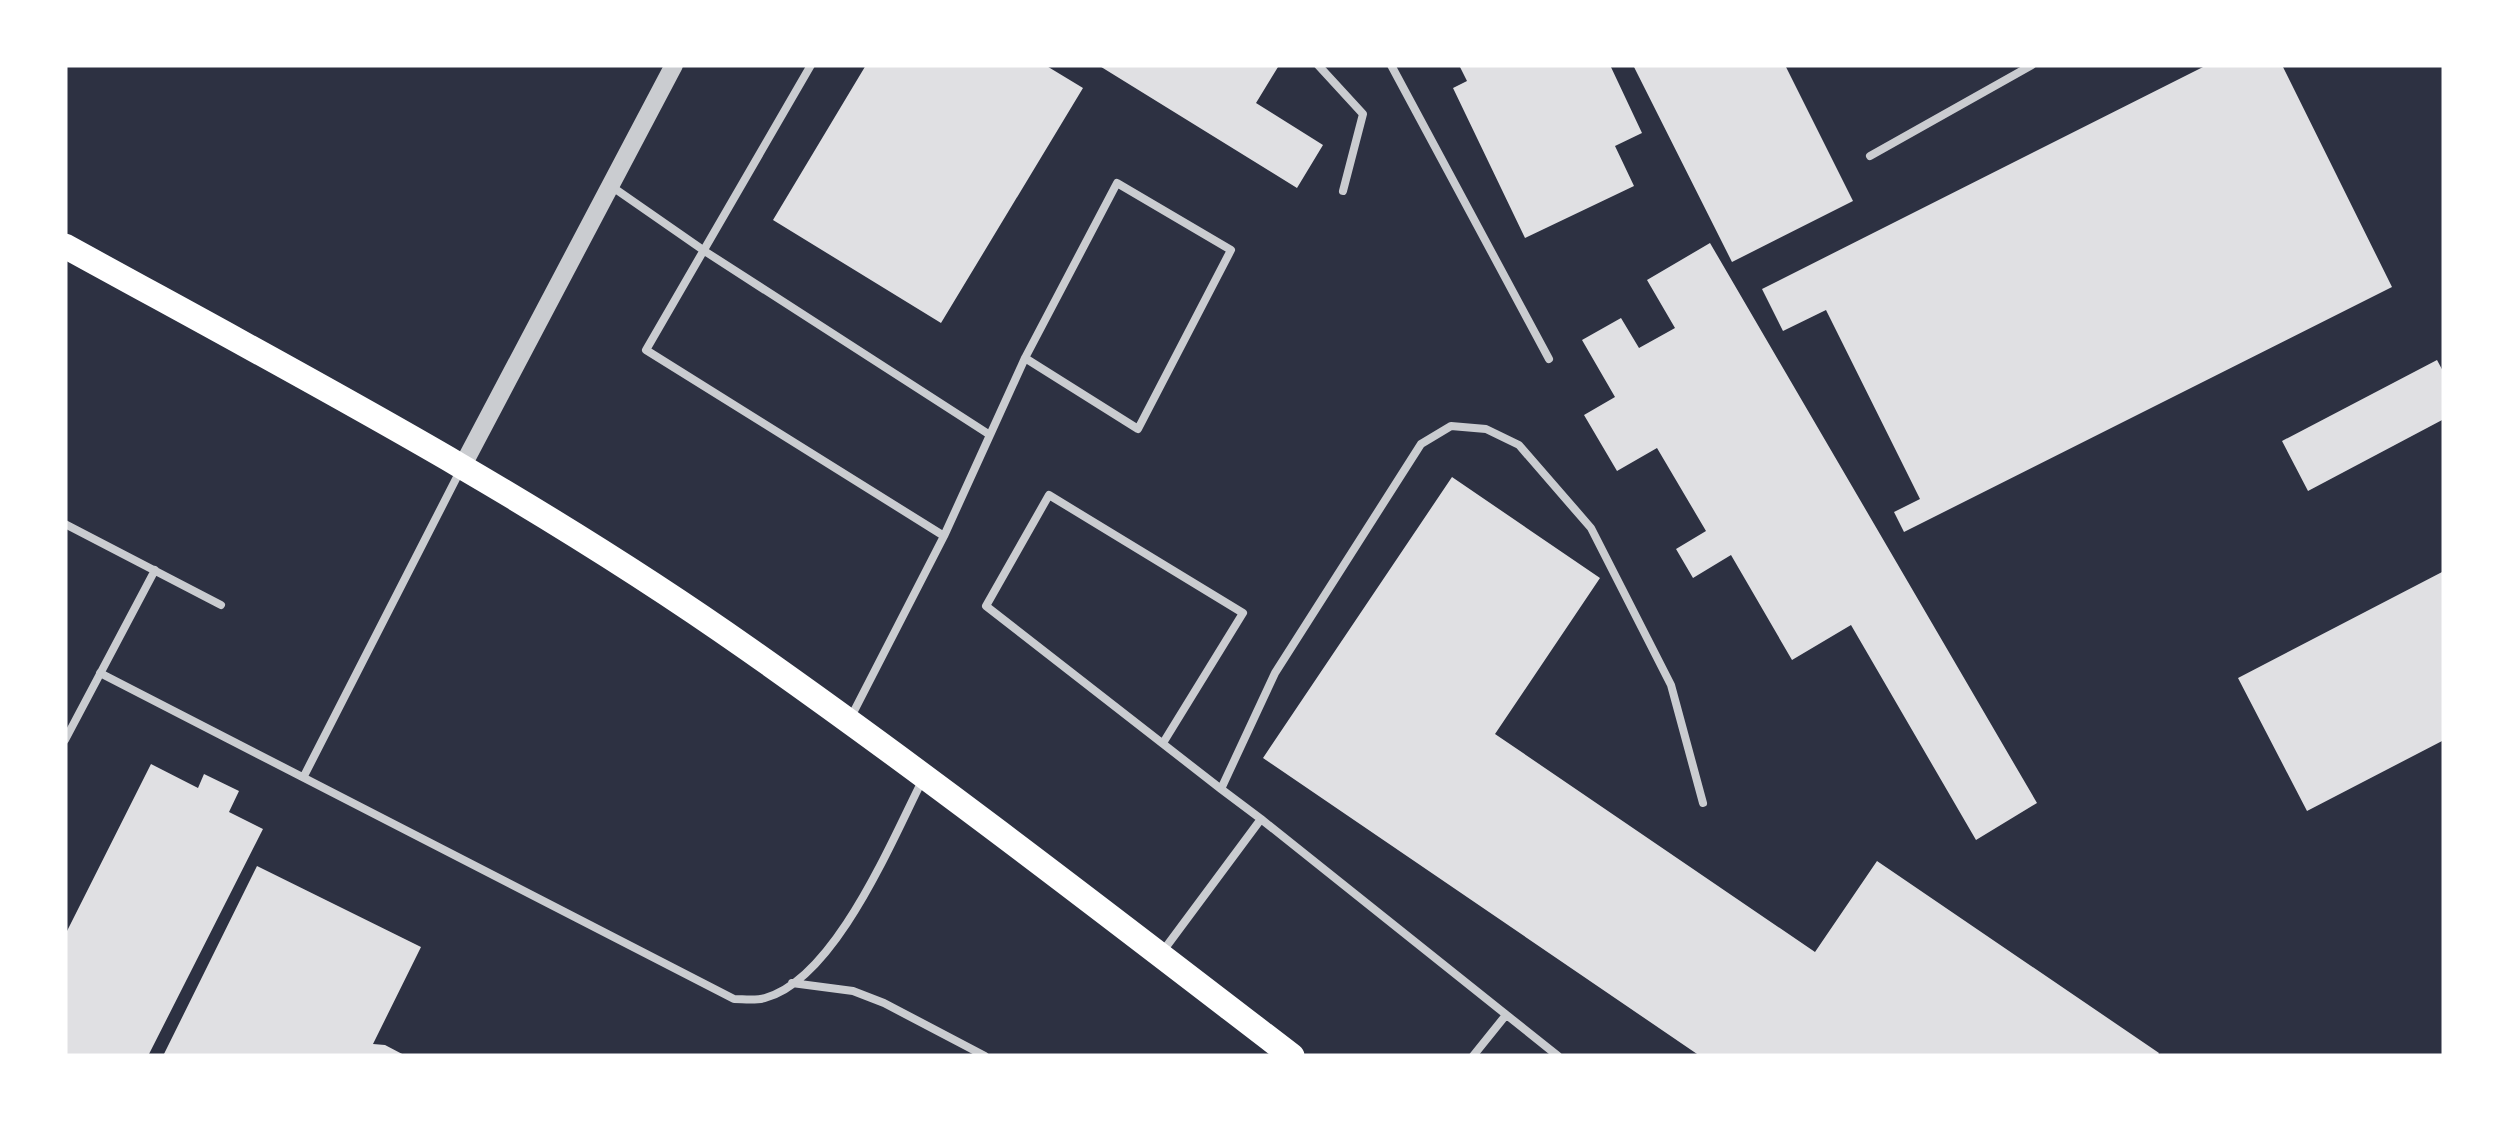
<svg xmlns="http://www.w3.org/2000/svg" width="2509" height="1121" viewBox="0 0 2509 1121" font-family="Rubik,sans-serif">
<rect width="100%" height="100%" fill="#2d3142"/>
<path fill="#e0e0e3" d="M866 65H1045L1083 88 941 323 773 220Z
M1098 65H1275L1278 67 1256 103 1323 145 1297 188Z
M1459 65H1610L1642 133 1615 146 1634 186 1525 238 1453 88 1467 81Z
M1633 65H1785L1853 201 1732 262Z
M2207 65H2282L2392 287 1904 532 1894 512 1920 499 1826 310 1783 331 1762 289Z
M1710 243 2037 803 1976 840 1851 625 1792 660 1731 555 1693 578 1676 549 1706 531 1657 448 1617 471 1584 415 1615 397 1582 340 1621 318 1639 348 1675 328 1647 280Z
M2437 360 2444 373V419L2308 491 2282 441Z
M1452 477 1600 578 1495 734 1815 952 1877 861 2159 1053 2157 1056H1700L1263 758Z
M2444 571V740L2307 811 2238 678Z
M151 764 198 788 204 774 239 791 229 812 263 829 148 1056H65V935Z
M257 866 421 947 373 1044 385 1045 406 1056H163Z"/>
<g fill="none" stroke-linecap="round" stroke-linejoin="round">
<path stroke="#caccd0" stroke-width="8" d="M811 65 646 350 944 536
M1318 65 1363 114 1343 191
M1391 65 1549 359
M1870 156 2032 65
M611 186 706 252 990 435 944 536 852 715
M990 435 1025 358 1117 183 1231 250 1138 429 1025 358
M65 524 221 605
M100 673 734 999C743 999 756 1001 765 998 835 979 891 842 922 781
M65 740 155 570
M1163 743 1243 613 1049 495 986 606 1221 789 1261 819
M304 776 459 473
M1221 789 1275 673 1421 444 1451 426 1486 429 1519 445 1591 528 1671 685 1703 803
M1163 951 1261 819 1558 1056
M792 983 853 991 884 1003 985 1056
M1473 1056 1506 1015"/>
<path stroke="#caccd0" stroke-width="18" d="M463 465 674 65"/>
<path stroke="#fff" stroke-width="25" d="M65 246C296 373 531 496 748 649 933 779 1112 918 1292 1056"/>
</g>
<rect width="2509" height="1121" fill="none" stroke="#ffffff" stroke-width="135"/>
</svg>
